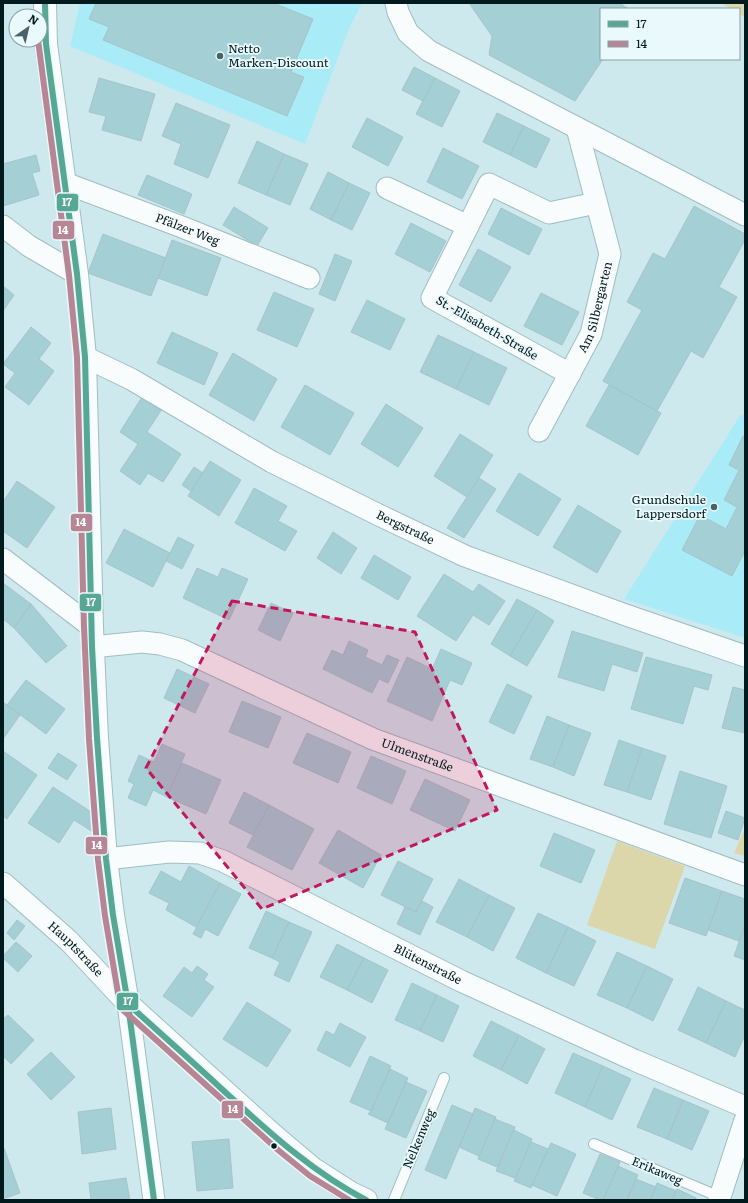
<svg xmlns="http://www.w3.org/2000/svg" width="748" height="1203" viewBox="0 0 748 1203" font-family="Literata,serif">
<rect width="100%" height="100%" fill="#cee9ee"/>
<path fill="#a9ecf7" d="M80 3H362L349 29 305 144 70 46Z
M741 414 745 415V638L624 599Z"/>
<path fill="#dcd6ab" d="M721 3H745V17L739 14V9H731Z
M745 828V856L734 853Z
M617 841 685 866 655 949 587 925Z"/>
<path fill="#a3cfd5" stroke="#a6c4c9" d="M96 3H273L313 19 291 72 304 77 287 116 103 40 109 27 89 19Z
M469 3H619L629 9H601V59H603L575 101 489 55 492 36Z
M414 67 435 78 423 101 402 90Z
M99 78 155 94 141 141 102 130 106 116 89 112Z
M435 78 460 91 442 127 416 114Z
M176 103 230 125 208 178 174 164 181 144 162 136Z
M497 113 524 126 510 155 483 142Z
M367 118 403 137 388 166 352 147Z
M524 126 550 139 536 168 510 155Z
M257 141 284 154 266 195 238 183Z
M443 148 479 166 462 199 427 182Z
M284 154 308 164 290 205 266 195Z
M36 155 40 171 32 173 39 195 3 206V164Z
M328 172 349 183 331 220 310 209Z
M147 175 192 194 184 214 138 195Z
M349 183 370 193 352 230 331 220Z
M694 206 745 234V240L719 287 737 297 703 358 691 351 657 411 603 381 642 310 627 302 653 253 665 259Z
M234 207 268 228 257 246 223 225Z
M501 208 542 229 529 255 488 234Z
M411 223 446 241 430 272 395 254Z
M103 234 166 258 151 296 88 273Z
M172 240 221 258 207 296 158 278Z
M478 249 511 267 491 302 459 285Z
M335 254 352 261 335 301 319 294Z
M3 286 14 295 3 311Z
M274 292 314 309 297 347 257 330Z
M541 293 579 312 562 345 524 326Z
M367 300 405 319 390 350 351 332Z
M31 327 51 343 39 359 54 371 29 405 5 387 15 373 3 364Z
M172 332 218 353 204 385 157 363Z
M438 335 474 352 456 389 420 372Z
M474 352 507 368 489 405 456 389Z
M233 353 277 379 254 421 209 395Z
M305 385 354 413 330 455 281 427Z
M609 385 661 413 638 455 586 426Z
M142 397 162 409 147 432 181 454 163 482 148 473 140 485 120 471 138 444 120 432Z
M386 404 423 428 398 467 361 444Z
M460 434 493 455 467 497 434 476Z
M743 436 745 437V551L732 576 682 550 700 515 726 529 737 507 724 500 739 470 729 465Z
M210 461 241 480 219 516 188 496Z
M194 467 203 473 191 491 182 485Z
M519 473 561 499 538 536 496 511Z
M479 478 496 489 464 538 447 528Z
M17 481 55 507 27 548 3 531V502Z
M254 488 287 506 278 521 297 531 285 551 235 523Z
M578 505 621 531 597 573 553 547Z
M124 529 170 553 153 587 106 563Z
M333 532 357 548 341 574 317 558Z
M178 537 194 545 182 569 166 561Z
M374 555 411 577 398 600 361 578Z
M197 568 218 577 222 568 248 579 229 620 183 598Z
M444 574 473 592 479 584 505 601 489 625 473 615 456 641 417 616Z
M3 583 31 604 14 628 3 619Z
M517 599 537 610 510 656 491 644Z
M271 603 293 613 280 641 258 630Z
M31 604 67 646 46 663 14 628Z
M537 610 554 621 527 666 510 656Z
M572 631 643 653 637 672 612 664 604 691 558 677Z
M349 641 368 650 365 657 382 665 387 655 399 660 388 683 379 679 372 693 323 669 332 650 343 655Z
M441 649 472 663 462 685 450 680 432 721 387 701 407 657 432 669Z
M646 657 712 675 708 690 694 686 683 724 631 709Z
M177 669 209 684 195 713 164 698Z
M26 680 65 709 46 734 7 705Z
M507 684 532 696 514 734 489 722Z
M733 687 745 690V733L722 728Z
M242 701 281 717 268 748 229 732Z
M3 702 20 715 3 739Z
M547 716 569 725 553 767 530 759Z
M569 725 591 733 574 776 553 767Z
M307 733 351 752 338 783 293 763Z
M619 740 642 748 627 792 604 785Z
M162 744 185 754 167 797 153 790 146 806 128 798 134 784 128 781 139 755 154 762Z
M642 748 666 756 651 800 627 792Z
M3 751 37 775 7 819 3 816Z
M58 753 77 765 67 780 48 768Z
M371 756 406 771 392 804 357 788Z
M182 763 221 780 206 814 167 797Z
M680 771 727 786 711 838 664 824Z
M425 779 470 800 455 831 410 810Z
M53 787 102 819 93 832 74 820 59 843 28 823Z
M244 792 269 805 253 835 229 823Z
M269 805 314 829 292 870 247 847Z
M726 811 745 818 738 840 718 833Z
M338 830 381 855 363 888 319 863Z
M554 833 595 850 581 883 540 866Z
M398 861 433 879 416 912 381 895Z
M189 866 220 883 196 927 166 910 169 903 149 893 161 871 181 882Z
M685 878 722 891 706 936 669 923Z
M459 879 489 895 467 937 436 922Z
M220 883 241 894 218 936 205 929 201 938 193 934Z
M722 891 745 899V925L739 941 708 930Z
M489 895 515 908 493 951 467 937Z
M422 901 433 907 420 935 397 924 405 907 416 912Z
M266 911 289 922 272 958 249 948Z
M538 913 568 927 546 973 516 958Z
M17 920 25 926 14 940 7 933Z
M289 922 312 932 289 982 274 975 280 962 272 958Z
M745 925V960L734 956Z
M568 927 596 941 574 986 546 973Z
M16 942 32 956 18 972 3 958V956Z
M337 944 364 958 347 990 320 977Z
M617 952 647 966 627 1008 597 995Z
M364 958 388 970 372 1003 347 990Z
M197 966 208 974 204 980 214 987 192 1017 163 996 184 967 192 973Z
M647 966 673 979 653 1021 627 1008Z
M412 983 437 995 420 1031 395 1020Z
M698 987 726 1001 706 1043 678 1030Z
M437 995 459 1006 443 1042 420 1031Z
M726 1001 745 1010V1035L735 1057 706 1043Z
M247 1002 291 1030 267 1067 223 1039Z
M8 1015 34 1040 11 1064 3 1056V1019Z
M491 1021 519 1035 501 1070 473 1056Z
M340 1023 366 1037 350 1067 317 1050 326 1031 334 1035Z
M519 1035 545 1049 527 1084 501 1070Z
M51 1052 75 1077 51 1100 27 1074Z
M573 1053 603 1066 585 1107 555 1093Z
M370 1056 391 1066 371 1111 350 1102Z
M603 1066 631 1079 612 1120 585 1107Z
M390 1069 408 1078 388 1123 368 1114 371 1111Z
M406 1082 427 1091 406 1138 385 1129Z
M654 1088 683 1100 667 1139 637 1127Z
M683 1100 709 1111 692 1150 667 1139Z
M452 1105 473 1114 446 1179 425 1170Z
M111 1108 116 1149 82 1154 78 1112Z
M475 1108 496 1117 479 1156 459 1147Z
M495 1119 515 1127 497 1167 478 1159Z
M514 1130 532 1139 515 1178 496 1171Z
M229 1139 233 1188 197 1191 192 1142Z
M531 1142 548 1149 531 1188 514 1181Z
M551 1143 576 1154 557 1196 532 1185Z
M3 1148H4L20 1193 3 1199Z
M600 1154 620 1162 603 1200H600L583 1193Z
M618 1166 638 1175 627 1200H603Z
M126 1178 130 1200H91L89 1183Z
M636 1179 656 1187 650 1200H627Z
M657 1183 676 1191 672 1200H650Z
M677 1189 696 1198 695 1200H672Z"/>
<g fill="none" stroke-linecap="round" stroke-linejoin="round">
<defs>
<path id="service" d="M594 1144 720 1197
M394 1200 444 1078"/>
<g id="minor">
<path d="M396 3 398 12 408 33 429 51 745 215"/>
<path id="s1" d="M65 183 182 227 309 278"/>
<path d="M387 188 468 226"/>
<path d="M3 226 29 246 77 274"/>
<path id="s2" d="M85 357 131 379 272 462 381 516 465 556 623 614 745 656"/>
<path d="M570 374 432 298 489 184 549 213 596 203"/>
<path id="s3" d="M539 431 591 334 610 254 577 128"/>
<path d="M3 559 92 627"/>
<path id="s4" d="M92 647 142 642 160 644 182 650 373 739 745 875"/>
<path id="s5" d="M106 859 169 852 200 853 223 861 461 981 634 1060 745 1107"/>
<path id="s6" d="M3 883 69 941 128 1004 154 1200"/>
<path d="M719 1200 745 1120"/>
</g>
<path id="tertiary" d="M45 3 46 44 77 274 85 357 92 627 97 738 106 859 113 915 128 1004 273 1135 312 1168 351 1193 366 1200"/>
</defs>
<use href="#service" stroke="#a0bdc2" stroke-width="12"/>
<use href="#minor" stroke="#a0bdc2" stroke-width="23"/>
<use href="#tertiary" stroke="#a0bdc2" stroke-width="24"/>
<use href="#service" stroke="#f8fcfc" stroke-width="10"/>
<use href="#minor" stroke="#f8fcfc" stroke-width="21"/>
<use href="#tertiary" stroke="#f8fcfc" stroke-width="22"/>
<defs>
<path id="bus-1" d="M45 3 46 44 77 274 85 357 92 647 97 738 106 859 113 915 128 1004 154 1200
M128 1004C160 1033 193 1062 225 1092 269 1132 312 1172 366 1200"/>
<path id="bus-2" d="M38 40 69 275 77 357 84 627 89 739 98 860 105 916 120 1005
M123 1010 278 1150 310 1176 349 1200"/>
</defs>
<use href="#bus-1" stroke="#e9f9fc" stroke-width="9"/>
<use href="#bus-2" stroke="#e9f9fc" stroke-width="9"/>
<use href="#bus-1" stroke="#56a794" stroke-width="6"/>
<use href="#bus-2" stroke="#b88594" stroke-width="6"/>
</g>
<path fill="#c2185b" fill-opacity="0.2" stroke="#c2185b" stroke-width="3" stroke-dasharray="8 5" stroke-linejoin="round" d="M232 601 415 632 497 810 262 909 146 768Z"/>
<g fill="#486267" stroke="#e9f9fc" stroke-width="1.5">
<circle cx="220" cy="56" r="4"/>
<circle cx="714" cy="507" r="4"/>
</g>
<circle fill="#001a1e" stroke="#e9f9fc" stroke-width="1.5" cx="274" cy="1146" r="3.5"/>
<g text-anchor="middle" stroke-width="3.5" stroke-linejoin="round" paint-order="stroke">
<g font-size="12" fill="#001a1e" stroke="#e9f9fc" text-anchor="start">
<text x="228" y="53">Netto<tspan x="228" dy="14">Marken-Discount</tspan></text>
<text x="706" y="504" text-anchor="end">Grundschule<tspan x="706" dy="14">Lappersdorf</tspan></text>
</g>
<g font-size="12" fill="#001a1e" stroke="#e9f9fc">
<text dy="4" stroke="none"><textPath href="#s1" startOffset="131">Pfälzer Weg</textPath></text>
<text dy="4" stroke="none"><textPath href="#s3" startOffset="137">Am Silbergarten</textPath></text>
<text transform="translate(487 328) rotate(30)" y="4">St.-Elisabeth-Straße</text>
<text dy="4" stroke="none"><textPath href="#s2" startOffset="363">Bergstraße</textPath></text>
<text dy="4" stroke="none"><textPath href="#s4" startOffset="349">Ulmenstraße</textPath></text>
<text dy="4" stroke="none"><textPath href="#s6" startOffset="98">Hauptstraße</textPath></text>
<text dy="4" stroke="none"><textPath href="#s5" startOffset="348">Blütenstraße</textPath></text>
<text transform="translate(419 1139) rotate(-67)" y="4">Nelkenweg</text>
<text transform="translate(657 1171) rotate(23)" y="4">Erikaweg</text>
</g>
</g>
<g stroke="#e9f9fc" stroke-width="1.5">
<rect x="56" y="193" width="23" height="19" rx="4" fill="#56a794"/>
<rect x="52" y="220" width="23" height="20" rx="4" fill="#b88594"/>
<rect x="70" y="513" width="23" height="19" rx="4" fill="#b88594"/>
<rect x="79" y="593" width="23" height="19" rx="4" fill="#56a794"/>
<rect x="85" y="836" width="23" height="19" rx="4" fill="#b88594"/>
<rect x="116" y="992" width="23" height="19" rx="4" fill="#56a794"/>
<rect x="221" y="1100" width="23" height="19" rx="4" fill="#b88594"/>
</g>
<g font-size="11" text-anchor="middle" font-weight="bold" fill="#fff">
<text x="67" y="206">17</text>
<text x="63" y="234">14</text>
<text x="81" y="526">14</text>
<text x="91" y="606">17</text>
<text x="97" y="849">14</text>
<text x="128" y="1005">17</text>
<text x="233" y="1113">14</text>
</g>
<rect width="748" height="1203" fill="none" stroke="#001a1e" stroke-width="8"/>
<rect x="600" y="8" width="140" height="52" fill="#e9f9fc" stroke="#8ca0a3"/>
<rect x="608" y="21" width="20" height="6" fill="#56a794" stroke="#8ca0a3"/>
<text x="636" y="28" font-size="12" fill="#001a1e">17</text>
<rect x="608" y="41" width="20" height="6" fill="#b88594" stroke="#8ca0a3"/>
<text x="636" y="48" font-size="12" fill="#001a1e">14</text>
<g transform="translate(28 28) rotate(34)"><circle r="19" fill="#e9f9fc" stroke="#8ca0a3"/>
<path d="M0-3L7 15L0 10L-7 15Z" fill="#486267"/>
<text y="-6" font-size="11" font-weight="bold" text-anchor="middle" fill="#001a1e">N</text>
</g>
</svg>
